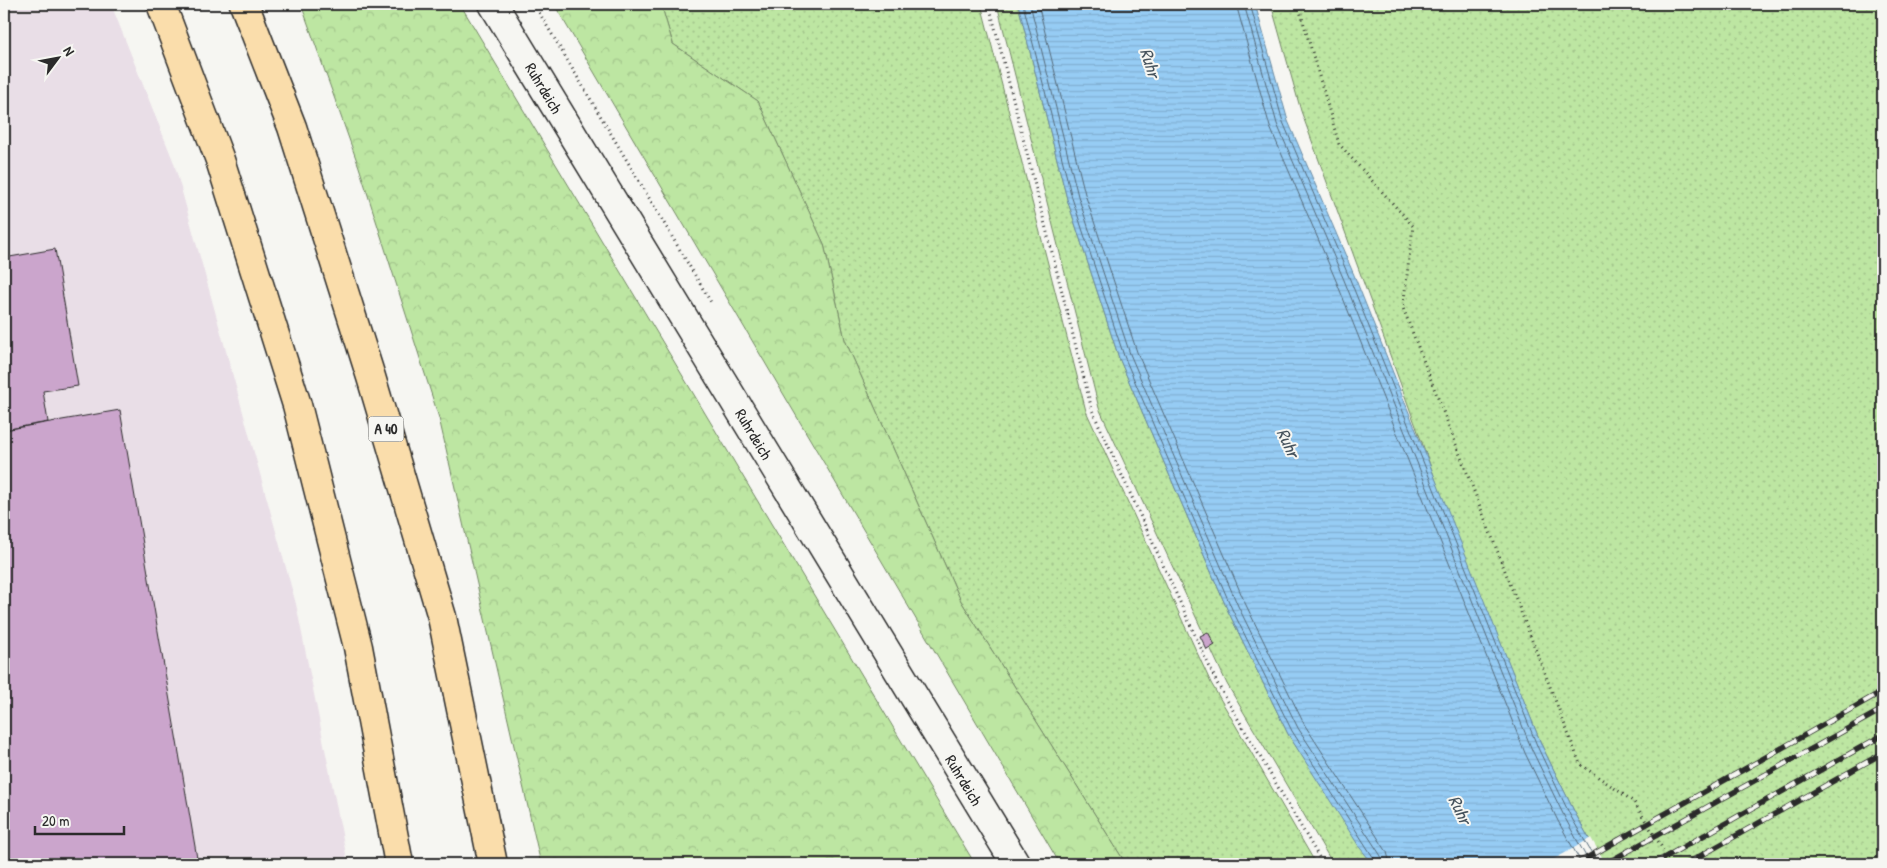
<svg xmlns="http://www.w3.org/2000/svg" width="1887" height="868" viewBox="0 0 1887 868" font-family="'Patrick Hand',sans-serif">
<defs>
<pattern id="grass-dots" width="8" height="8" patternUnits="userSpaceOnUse" patternTransform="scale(1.25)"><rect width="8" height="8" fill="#bde6a2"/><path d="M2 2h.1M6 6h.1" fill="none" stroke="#a3c58c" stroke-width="1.8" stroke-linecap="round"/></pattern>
<pattern id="forest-crowns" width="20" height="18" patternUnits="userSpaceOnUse" patternTransform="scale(1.25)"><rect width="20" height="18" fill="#bde6a2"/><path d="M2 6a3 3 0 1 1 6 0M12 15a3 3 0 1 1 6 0" fill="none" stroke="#a3c58c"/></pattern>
<pattern id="water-rules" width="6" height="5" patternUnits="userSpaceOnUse" patternTransform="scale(1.25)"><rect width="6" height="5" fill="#96ccf4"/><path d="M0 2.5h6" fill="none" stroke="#81afd1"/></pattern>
</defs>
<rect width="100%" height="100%" fill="#f6f6f2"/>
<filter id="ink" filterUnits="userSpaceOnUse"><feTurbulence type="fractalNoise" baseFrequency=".02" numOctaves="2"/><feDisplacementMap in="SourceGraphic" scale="10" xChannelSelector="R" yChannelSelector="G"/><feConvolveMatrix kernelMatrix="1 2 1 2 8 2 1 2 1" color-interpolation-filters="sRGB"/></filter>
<g filter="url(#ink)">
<path fill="#e9dee7" d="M4 4H111L174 163 296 604 348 864H4Z"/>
<path fill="url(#grass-dots)" stroke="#748866" d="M661 4H981L1086 411 1211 683 1316 864H1126L961 601 845 340 824 244 758 101 673 44Z
M997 4H1018L1067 199 1119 358 1228 611 1288 734 1373 864H1333L1227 684 1099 408Z
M1271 4H1883V864H1603L1575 813 1542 746 1444 503 1301 111Z"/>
<path fill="url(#forest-crowns)" stroke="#748866" d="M301 4H460L975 864H541L439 418 359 167Z
M554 4H661L673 44 758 101 824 244 845 340 961 601 1126 864H1060Z"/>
<path fill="url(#water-rules)" stroke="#6b8ca4" d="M1018 4H1255L1288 121 1354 275 1542 746 1575 813 1603 864H1373L1360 848 1288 734 1228 611 1119 358 1067 199Z"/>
<path fill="#f6f6f2" d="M1591 838 1606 864H1546Z"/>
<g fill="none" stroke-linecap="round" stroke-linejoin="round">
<path stroke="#566b7b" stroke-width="1" d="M1023 4 1072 198 1124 356 1232 609 1292 731 1375 860 1376 864
M1030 4 1078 196 1130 354 1238 606 1298 728 1381 856 1383 864
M1038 4 1085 194 1137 352 1245 603 1304 724 1387 852 1390 864
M1236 4 1270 127 1337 283 1525 753 1558 821 1582 864
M1244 4 1277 124 1344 280 1532 750 1565 818 1590 864
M1250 4 1283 122 1349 277 1538 748 1570 815 1598 864"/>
</g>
<path fill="#cba5cc" stroke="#2b2b2b" d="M55 249 78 386 43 391 48 422 4 430V258Z
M120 410 198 864H4V430Z
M1208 632 1215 645 1207 650 1200 636Z"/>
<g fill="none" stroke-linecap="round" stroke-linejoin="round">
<defs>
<path id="secondary" d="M493 4 1016 864"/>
<path id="highway" d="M161 4 220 160 297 405 358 647 399 864
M244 4 292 127 371 377 442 617 493 864"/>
</defs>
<use href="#secondary" stroke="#2b2b2b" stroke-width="31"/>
<use href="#highway" stroke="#2b2b2b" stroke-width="31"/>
<path stroke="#2b2b2b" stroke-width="3" stroke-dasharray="1 4" stroke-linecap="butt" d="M534 4 712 304
M989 4 1092 410 1217 683 1323 864
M1298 4 1339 144 1413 226 1403 308 1580 764 1634 802 1672 864"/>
<use href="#secondary" stroke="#f6f6f2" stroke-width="28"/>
<use href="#highway" stroke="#faddab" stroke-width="28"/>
<defs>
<path id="rail" d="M1576 864 1883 691
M1605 864 1883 709
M1653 864 1883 735
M1686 864 1883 753"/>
</defs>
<use href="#rail" stroke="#2b2b2b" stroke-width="5.5"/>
<use href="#rail" stroke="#f6f6f2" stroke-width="4" stroke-dasharray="11" stroke-linecap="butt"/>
</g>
</g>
<g text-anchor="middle" stroke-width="4" stroke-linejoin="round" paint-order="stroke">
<rect fill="#f6f6f2" stroke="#686867" stroke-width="1" x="368.5" y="416.5" width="35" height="25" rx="4"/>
<g font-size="15" font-weight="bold" fill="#2b2b2b">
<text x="386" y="434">A 40</text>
</g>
<g font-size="16" fill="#2b2b2b" stroke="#f6f6f2">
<text transform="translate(544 88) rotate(59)" y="6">Ruhrdeich</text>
<text transform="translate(754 434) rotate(59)" y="6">Ruhrdeich</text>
<text transform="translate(964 780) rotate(59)" y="6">Ruhrdeich</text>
</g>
<g font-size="18" font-style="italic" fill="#46535d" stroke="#f6f6f2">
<text transform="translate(1150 63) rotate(72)" y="6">Ruhr</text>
<text transform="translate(1288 443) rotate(65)" y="6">Ruhr</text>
<text transform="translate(1460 810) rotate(64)" y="6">Ruhr</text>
</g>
</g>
<rect width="1887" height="868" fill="none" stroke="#f6f6f2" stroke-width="20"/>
<rect x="10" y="10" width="1867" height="848" fill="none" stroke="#2b2b2b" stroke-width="2" filter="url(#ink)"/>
<g transform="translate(58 58) rotate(58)" stroke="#f6f6f2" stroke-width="4" paint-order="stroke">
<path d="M0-4L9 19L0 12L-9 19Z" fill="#2b2b2b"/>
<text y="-8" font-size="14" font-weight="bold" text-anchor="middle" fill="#2b2b2b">N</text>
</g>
<path d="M35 826v8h89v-8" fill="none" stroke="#2b2b2b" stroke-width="2.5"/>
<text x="42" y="826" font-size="15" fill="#2b2b2b" stroke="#f6f6f2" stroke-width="4" paint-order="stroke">20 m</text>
</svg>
